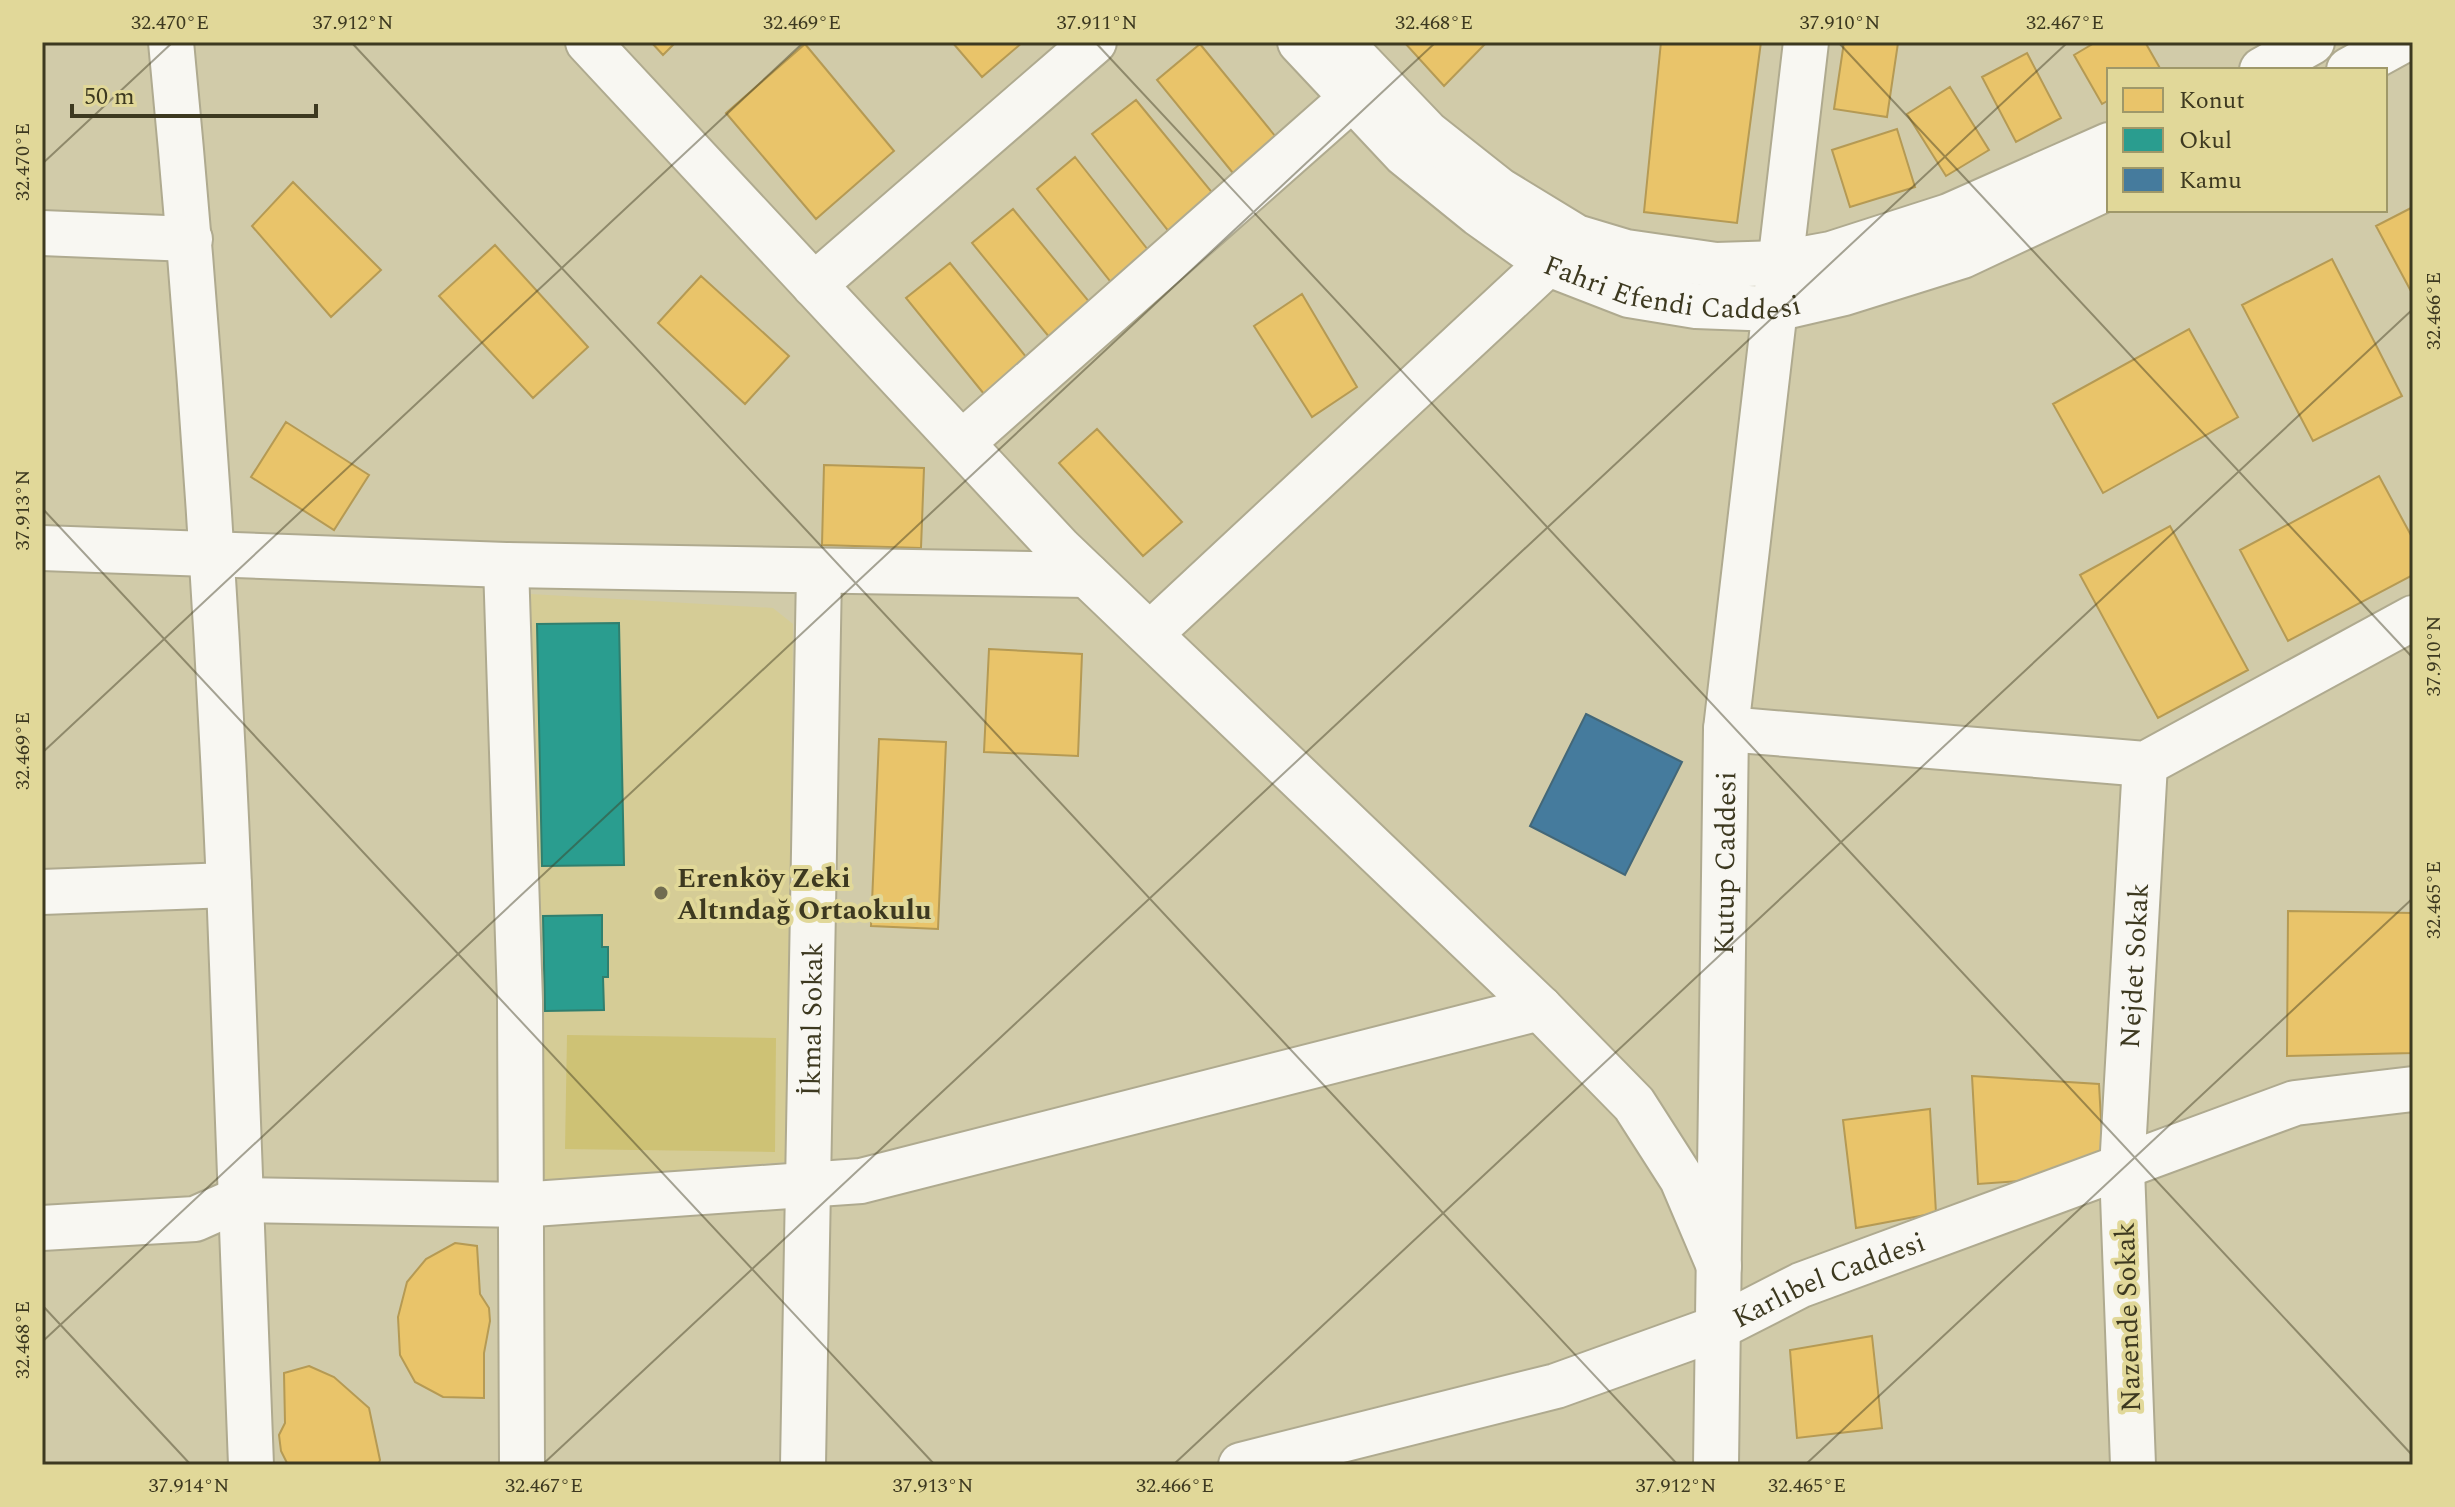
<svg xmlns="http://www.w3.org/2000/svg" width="2455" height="1507" viewBox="0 0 2455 1507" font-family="Spectral,serif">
<rect width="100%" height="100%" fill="#d1cba9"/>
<path fill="#d5cc96" d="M530 594 773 608 793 624 786 1162 534 1181Z"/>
<path fill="#cec275" d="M567 1035 776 1038 775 1152 565 1149Z"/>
<path fill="#e9c46a" stroke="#b59a54" stroke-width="2" d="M651 42H676L663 55Z
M952 42H1023L982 77Z
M1404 42H1487L1444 86Z
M1661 42H1761L1737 223 1644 212Z
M1844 42 1898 43 1887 117 1834 109Z
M2096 42H2145L2161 70H2109V100L2102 104 2074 55Z
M805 44 894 151 816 219 726 113Z
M1200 44 1280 142 1237 178 1157 80Z
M2027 53 2061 118 2016 142 1982 77Z
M1950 87 1989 150 1946 176 1907 114Z
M1136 100 1215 196 1170 233 1092 134Z
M1897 129 1915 187 1850 207 1832 150Z
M1075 157 1152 255 1114 286 1037 189Z
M293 182 381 270 331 317 252 226Z
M2413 207V295L2376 226Z
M1013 209 1091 304 1050 338 972 243Z
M495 245 588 347 533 398 439 296Z
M2332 259 2402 396 2313 441 2242 305Z
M950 263 1027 358 984 394 906 298Z
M701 276 789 356 745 404 658 323Z
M1302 294 1357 387 1312 417 1254 326Z
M2189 329 2238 417 2103 493 2053 404Z
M286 422 369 475 334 530 251 477Z
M1097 429 1182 522 1143 556 1059 463Z
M824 465 924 468 921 548 822 545Z
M2379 476 2413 539V575L2288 641 2240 550Z
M2170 526 2248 670 2158 718 2080 575Z
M989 649 1082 654 1078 756 984 752Z
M879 739 946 742 938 929 871 926Z
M2288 911 2413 913V1053L2287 1056Z
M1972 1076 2099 1084 2104 1175 1978 1184Z
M1930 1109 1936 1213 1856 1228 1843 1120Z
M455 1243 477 1246 480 1294 489 1308 490 1321 484 1353V1398L443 1397 415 1382 400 1355 398 1317 407 1282 426 1259Z
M1872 1336 1882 1428 1797 1438 1790 1350Z
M309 1366 334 1377 369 1408 380 1460 378 1465H288L281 1451 279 1435 285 1423 284 1373Z"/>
<path fill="#2a9d8f" stroke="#307f6e" stroke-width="2" d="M619 623 624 865 542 866 537 624Z
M602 915V947H608V977H603L604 1010 545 1011 543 916Z"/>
<path fill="#457b9d" stroke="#436778" stroke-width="2" d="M1586 714 1682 762 1625 875 1530 826Z"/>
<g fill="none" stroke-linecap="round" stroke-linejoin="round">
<defs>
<g id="minor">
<path d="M171 42C198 322 217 604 229 885 238 1078 242 1272 251 1465"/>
<path d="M588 42 1060 549 1540 1008 1634 1104 1682 1179 1719 1266"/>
<path id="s1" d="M1300 42 1405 154 1479 214 1549 264 1629 295 1696 306 1775 309 1844 293 1962 256 2109 187"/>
<path d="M1340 42 1427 133 1499 190 1576 237 1626 252 1716 265 1782 263 1831 254 1949 216 2109 145"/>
<path d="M2262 70 2312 42"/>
<path d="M2349 70 2400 42"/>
<path d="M42 233 190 239"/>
<path d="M814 285 1094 42"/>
<path d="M962 443 1351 99"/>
<path d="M42 548 506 565 1087 575"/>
<path d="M506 565 520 1001 522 1465"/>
<path d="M1150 634 1570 243"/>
<path d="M1726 729 2145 764 2413 618"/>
<path d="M42 892 229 885"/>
<path d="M42 1228 195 1219 238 1200 519 1205 861 1181 1540 1008"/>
<path id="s2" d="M803 1465 819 573"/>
<path id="s3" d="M1241 1465 1556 1386 1717 1328 1801 1285 2295 1103 2413 1089"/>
<path id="s4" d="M1716 1465 1726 729 1806 42"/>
<path id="s5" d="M2133 1465 2122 1169 2145 764"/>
</g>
</defs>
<use href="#minor" stroke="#afaa8f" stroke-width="48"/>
<use href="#minor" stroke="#f8f7f2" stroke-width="44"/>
</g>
<path fill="none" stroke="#3d3920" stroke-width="2" stroke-opacity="0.45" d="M351 42 1678 1465M1095 42 2413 1456M1838 42 2413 658M42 164 173 42M42 508 935 1465M42 753 804 42M42 1305 191 1465M42 1342 1436 42M542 1465 2068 42M1173 1465 2413 309M1805 1465 2413 898"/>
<circle fill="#716c50" stroke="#e1d899" stroke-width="3" cx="661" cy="893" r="8"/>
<g text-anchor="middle" stroke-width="8" stroke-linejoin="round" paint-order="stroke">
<g font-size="28" fill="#3d3920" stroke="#e1d899">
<text dy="10" stroke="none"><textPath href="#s1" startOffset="462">Fahri Efendi Caddesi</textPath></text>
<text dy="10" stroke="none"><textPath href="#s4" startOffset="602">Kutup Caddesi</textPath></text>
<text dy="10" stroke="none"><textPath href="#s5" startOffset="500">Nejdet Sokak</textPath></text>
<text dy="10" stroke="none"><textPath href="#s2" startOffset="446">İkmal Sokak</textPath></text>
<text dy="10" stroke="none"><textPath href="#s3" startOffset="618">Karlıbel Caddesi</textPath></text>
<text transform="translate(2127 1317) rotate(-92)" y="10">Nazende Sokak</text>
</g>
<g font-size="28" font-weight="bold" fill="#3d3920" stroke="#e1d899" text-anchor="start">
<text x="677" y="887">Erenköy Zeki<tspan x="677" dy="32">Altındağ Ortaokulu</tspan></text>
</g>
</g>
<rect width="2455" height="1507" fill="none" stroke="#e1d899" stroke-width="88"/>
<rect x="2107" y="68" width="280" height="144" fill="#e1d899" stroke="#9f9869" stroke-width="2"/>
<rect x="2123" y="88" width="40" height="24" fill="#e9c46a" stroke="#9f9869" stroke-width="2"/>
<text x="2179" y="108" font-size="24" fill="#3d3920">Konut</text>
<rect x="2123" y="128" width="40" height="24" fill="#2a9d8f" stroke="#9f9869" stroke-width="2"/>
<text x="2179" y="148" font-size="24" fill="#3d3920">Okul</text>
<rect x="2123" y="168" width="40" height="24" fill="#457b9d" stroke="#9f9869" stroke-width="2"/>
<text x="2179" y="188" font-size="24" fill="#3d3920">Kamu</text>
<path d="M72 104v12h244v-12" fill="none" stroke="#3d3920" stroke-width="4"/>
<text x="84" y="104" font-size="24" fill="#3d3920" stroke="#e1d899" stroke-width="6" paint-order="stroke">50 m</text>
<rect x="44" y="44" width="2367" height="1419" fill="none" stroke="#3d3920" stroke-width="3"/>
<g font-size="20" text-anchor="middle" fill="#3d3920">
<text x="170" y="29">32.470°E</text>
<text x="353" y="29">37.912°N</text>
<text x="802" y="29">32.469°E</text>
<text x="1097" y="29">37.911°N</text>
<text x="1434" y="29">32.468°E</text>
<text x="1840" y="29">37.910°N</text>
<text x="2065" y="29">32.467°E</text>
<text transform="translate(22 162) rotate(-90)" y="7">32.470°E</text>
<text transform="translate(2433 311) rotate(-90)" y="7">32.466°E</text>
<text transform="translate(22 510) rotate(-90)" y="7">37.913°N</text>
<text transform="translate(2433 656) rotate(-90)" y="7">37.910°N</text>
<text transform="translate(22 751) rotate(-90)" y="7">32.469°E</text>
<text transform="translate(2433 900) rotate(-90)" y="7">32.465°E</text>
<text transform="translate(22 1340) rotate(-90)" y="7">32.468°E</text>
<text x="189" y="1492">37.914°N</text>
<text x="544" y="1492">32.467°E</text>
<text x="933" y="1492">37.913°N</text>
<text x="1175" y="1492">32.466°E</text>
<text x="1676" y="1492">37.912°N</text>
<text x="1807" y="1492">32.465°E</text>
</g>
</svg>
